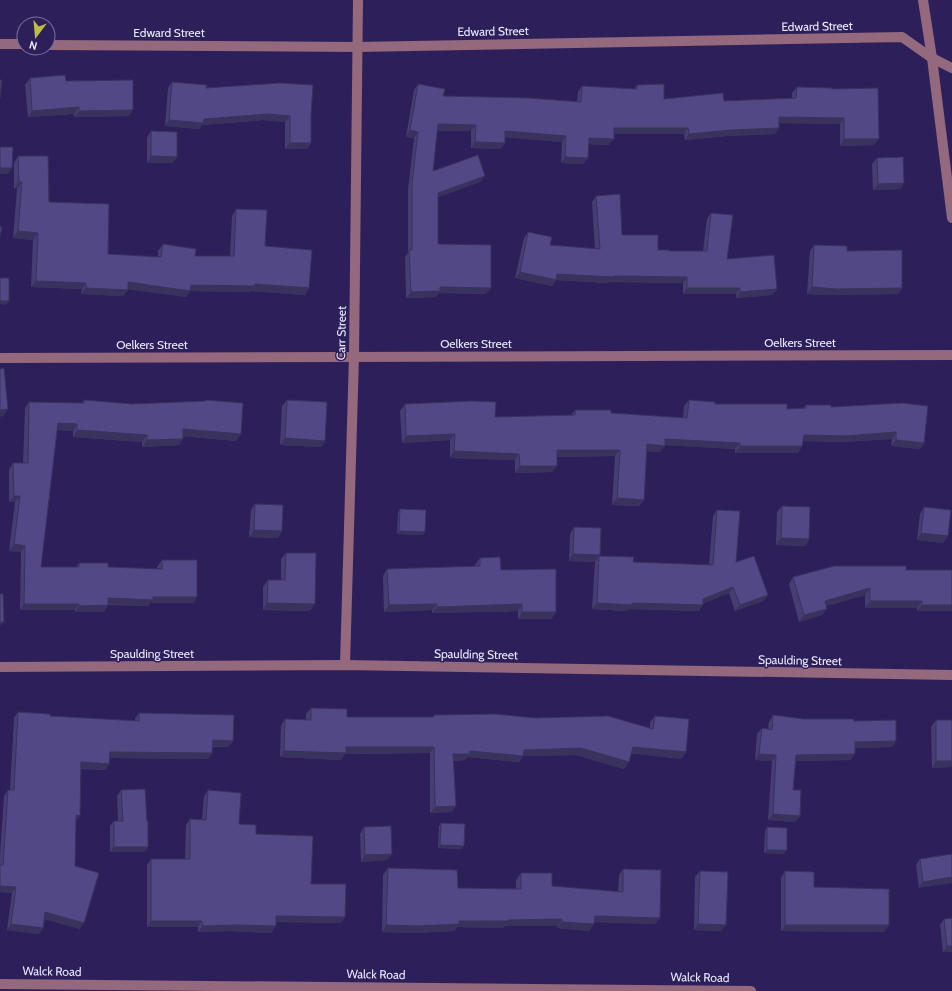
<svg xmlns="http://www.w3.org/2000/svg" width="952" height="991" viewBox="0 0 952 991" font-family="Cabin,sans-serif">
	<rect width="100%" height="100%" fill="#2d205a"/>
	<g fill="none" stroke-linecap="round" stroke-linejoin="round">
		<g stroke="#94687d" stroke-width="10">
			<polyline points="923,0 932,58 952,218"/>
			<polyline points="0,44 24,44"/>
			<polyline points="48,45 357,47 902,37 932,58 952,68"/>
			<polyline points="0,358 952,355"/>
			<polyline points="345,665 354,356 358,0"/>
			<polyline points="0,667 345,665 952,675"/>
			<polyline points="0,984 751,991"/>
		</g>
	</g>
	<g fill="#463e72">
		<polygon points="30,78 66,81 129,116 74,117 74,114 28,117 25,85"/>
		<polygon points="172,82 206,88 311,115 311,143 307,149 285,149 285,122 264,120 202,125 199,129 165,126 168,88"/>
		<polygon points="418,84 443,96 577,102 578,92 582,86 634,89 637,85 664,99 724,101 792,98 792,93 797,87 832,89 874,145 840,146 840,124 779,123 775,134 727,136 685,140 684,134 614,134 609,145 588,144 583,164 561,163 562,142 505,137 505,143 500,149 471,148 471,131 437,131 433,171 480,182 438,197 438,244 486,294 439,293 436,297 406,298 405,257 408,253 408,190 414,138 406,137 414,90"/>
		<polygon points="151,131 173,163 147,163 147,138"/>
		<polygon points="18,156 49,202 108,254 158,257 158,251 163,244 195,256 230,256 232,216 236,209 265,246 309,288 305,295 251,291 250,292 190,291 186,297 128,289 123,296 81,294 82,289 31,287 33,240 13,238 17,189 14,189 14,163"/>
		<polygon points="877,158 904,183 900,189 873,190 872,164"/>
		<polygon points="596,196 622,235 658,250 669,251 703,251 707,219 711,213 727,259 777,289 772,295 736,298 736,294 683,294 683,283 609,282 608,283 556,280 552,286 515,278 524,238 528,232 550,245 595,249 592,202"/>
		<polygon points="814,245 847,251 902,288 898,294 832,295 807,294 810,251"/>
		<polygon points="84,400 132,404 205,401 206,400 236,441 183,436 179,445 142,447 142,442 73,437 73,431 57,430 41,567 76,567 79,563 108,567 157,569 157,567 162,560 197,597 193,603 150,603 148,606 108,605 104,612 75,612 75,610 20,610 21,552 9,551 15,502 9,502 9,470 13,463 23,463 25,408 29,402 82,403"/>
		<polygon points="287,400 325,441 321,447 280,445 282,406"/>
		<polygon points="689,400 715,404 787,409 803,408 806,405 831,407 924,443 920,449 891,446 892,439 842,442 803,441 802,446 798,453 735,453 735,449 665,445 660,452 647,451 644,500 639,506 612,505 615,456 557,457 557,466 552,472 515,473 515,460 450,458 450,440 402,443 400,411 405,404 495,417 571,415 575,410 611,413 683,418 684,406"/>
		<polygon points="255,504 282,531 278,538 249,537 251,510"/>
		<polygon points="782,506 809,539 805,546 776,545 777,512"/>
		<polygon points="924,507 948,536 943,543 917,540 920,514"/>
		<polygon points="400,509 423,535 397,534 398,512"/>
		<polygon points="717,510 736,562 768,595 763,601 735,611 729,593 703,603 699,611 629,609 627,611 592,609 595,562 569,561 570,534 574,527 599,556 633,562 709,565 713,516"/>
		<polygon points="286,553 310,611 263,610 263,587 268,580 281,580 281,559"/>
		<polygon points="480,558 501,570 556,612 551,619 518,619 518,611 432,613 432,610 384,612 383,576 387,569 475,566 475,565"/>
		<polygon points="906,570 952,570 917,611 917,608 865,608 865,595 826,606 827,609 822,615 799,622 789,584 793,577"/>
		<polygon points="311,708 347,717 433,717 434,715 650,728 650,722 655,716 686,752 681,759 631,753 629,762 624,769 576,755 523,756 519,762 467,757 465,760 454,761 452,812 430,813 430,753 345,754 341,760 280,757 281,726 285,719 306,720 306,714"/>
		<polygon points="18,712 50,716 135,721 135,719 139,713 233,741 228,747 213,747 212,753 208,759 110,758 109,764 105,770 81,769 76,821 75,866 80,929 45,919 43,928 39,934 7,930 12,893 0,892 0,855 4,796 8,790 10,790 14,718"/>
		<polygon points="773,715 804,719 854,721 896,741 892,747 855,748 855,754 850,760 796,761 793,790 800,816 795,822 768,820 772,761 755,760 757,734 762,728 768,729 769,722"/>
		<polygon points="936,720 952,767 932,768 931,727"/>
		<polygon points="121,790 147,821 148,847 144,852 110,852 110,826 114,821 118,821 117,796"/>
		<polygon points="208,790 239,824 256,834 311,884 341,923 276,922 271,933 230,931 198,932 198,927 147,927 147,865 151,859 185,859 186,825 190,819 202,820 204,797"/>
		<polygon points="441,823 462,849 438,848 439,826"/>
		<polygon points="364,827 387,860 361,862 360,834"/>
		<polygon points="767,827 784,854 764,853 765,831"/>
		<polygon points="952,854 919,888 916,865 920,859"/>
		<polygon points="388,868 458,888 516,889 516,880 521,873 552,886 618,892 619,875 623,869 655,924 594,922 589,931 557,928 558,926 504,926 503,928 457,927 454,931 413,933 382,932 383,875"/>
		<polygon points="700,871 721,931 694,930 695,877"/>
		<polygon points="785,871 814,887 884,932 781,931 781,878"/>
		<polygon points="944,919 952,952 943,952 940,925"/>
	</g>
	<g fill="#39325d">
		<polygon points="79,107 74,114 28,117 32,111"/>
		<polygon points="133,110 129,116 74,117 79,111"/>
		<polygon points="269,114 290,116 285,122 264,120 202,125 199,129 165,126 169,120 204,119"/>
		<polygon points="779,117 844,118 840,124 774,123"/>
		<polygon points="438,124 476,125 471,131 434,131"/>
		<polygon points="614,128 688,128 684,134 610,134"/>
		<polygon points="779,128 775,134 727,136 685,140 689,134 731,130"/>
		<polygon points="410,130 418,132 414,138 406,137"/>
		<polygon points="505,131 566,136 562,142 500,137"/>
		<polygon points="589,138 614,139 609,145 584,144"/>
		<polygon points="844,139 879,139 874,145 840,146"/>
		<polygon points="475,142 505,143 500,149 471,148"/>
		<polygon points="290,143 311,143 307,149 285,149"/>
		<polygon points="151,156 177,157 173,163 147,163"/>
		<polygon points="565,157 588,158 583,164 561,163"/>
		<polygon points="0,168 12,168 8,174 0,174"/>
		<polygon points="485,176 480,182 434,199 438,193"/>
		<polygon points="19,182 22,182 17,189 14,189"/>
		<polygon points="904,183 900,189 873,190 878,184"/>
		<polygon points="18,231 38,233 33,240 13,238"/>
		<polygon points="520,272 613,276 687,277 683,283 609,282 608,283 555,280 556,280 552,286 515,278"/>
		<polygon points="36,281 86,283 82,289 31,287"/>
		<polygon points="128,282 191,285 255,284 309,288 305,295 251,291 250,292 190,291 186,297 124,289"/>
		<polygon points="440,287 491,288 486,294 439,293 436,297 406,298 411,292"/>
		<polygon points="812,287 902,288 898,294 832,295 807,294"/>
		<polygon points="86,288 128,290 123,296 81,294"/>
		<polygon points="687,288 740,288 736,294 683,294"/>
		<polygon points="777,289 772,295 736,298 740,292"/>
		<polygon points="0,301 9,301 6,305 0,304"/>
		<polygon points="8,409 3,416 0,417 0,410"/>
		<polygon points="58,423 77,424 73,431 54,430"/>
		<polygon points="183,429 241,434 236,441 178,436"/>
		<polygon points="77,430 147,435 142,442 73,437"/>
		<polygon points="896,432 892,439 842,442 799,441 804,435"/>
		<polygon points="455,434 450,440 402,443 406,436"/>
		<polygon points="285,438 325,441 321,447 280,445"/>
		<polygon points="183,439 179,445 142,447 147,440"/>
		<polygon points="665,439 740,443 735,449 661,445"/>
		<polygon points="896,440 924,443 920,449 891,446"/>
		<polygon points="647,444 665,446 660,452 643,451"/>
		<polygon points="740,446 802,446 798,453 735,453"/>
		<polygon points="557,450 620,450 615,456 552,457"/>
		<polygon points="454,451 519,454 515,460 450,458"/>
		<polygon points="520,466 557,466 552,472 515,473"/>
		<polygon points="14,496 20,496 15,502 9,502"/>
		<polygon points="617,498 644,500 639,506 612,505"/>
		<polygon points="254,530 282,531 278,538 249,537"/>
		<polygon points="399,531 425,532 423,535 397,534"/>
		<polygon points="921,533 948,536 943,543 917,540"/>
		<polygon points="781,538 809,539 805,546 776,545"/>
		<polygon points="14,544 25,546 21,552 9,551"/>
		<polygon points="573,554 600,555 595,562 569,561"/>
		<polygon points="733,587 729,593 700,605 703,605 699,611 629,609 627,611 592,609 597,603 632,603 703,599"/>
		<polygon points="870,588 865,595 820,608 825,601"/>
		<polygon points="768,595 763,601 735,611 740,605"/>
		<polygon points="153,597 197,597 193,603 150,603 148,606 104,604 108,598"/>
		<polygon points="870,601 922,601 917,608 865,608"/>
		<polygon points="267,603 315,604 310,611 263,610"/>
		<polygon points="24,604 79,604 75,610 20,610"/>
		<polygon points="437,604 432,610 384,612 389,605"/>
		<polygon points="522,604 518,611 432,613 437,607"/>
		<polygon points="108,605 104,612 75,612 79,606"/>
		<polygon points="922,605 952,605 952,611 917,611"/>
		<polygon points="827,609 822,615 799,622 804,615"/>
		<polygon points="522,612 556,612 551,619 518,619"/>
		<polygon points="0,622 4,622 1,625 0,625"/>
		<polygon points="213,740 233,741 228,747 209,746"/>
		<polygon points="896,741 892,747 850,748 855,742"/>
		<polygon points="346,747 434,747 430,753 345,754 341,760 280,757 284,751"/>
		<polygon points="633,747 686,752 681,759 629,753"/>
		<polygon points="581,748 629,762 624,769 576,755 523,756 519,762 467,757 465,760 449,761 453,754 470,751 524,750"/>
		<polygon points="110,752 212,753 208,759 106,758"/>
		<polygon points="759,754 776,755 772,761 755,760"/>
		<polygon points="855,754 850,760 792,761 796,755"/>
		<polygon points="936,761 952,761 952,767 932,768"/>
		<polygon points="81,762 109,764 105,770 77,768"/>
		<polygon points="456,806 452,812 430,813 435,807"/>
		<polygon points="773,814 800,816 795,822 768,820"/>
		<polygon points="76,815 80,816 76,821"/>
		<polygon points="440,845 464,846 462,849 438,848"/>
		<polygon points="114,847 148,847 144,852 110,852"/>
		<polygon points="767,850 787,850 784,854 764,853"/>
		<polygon points="392,854 387,860 361,862 365,855"/>
		<polygon points="952,877 952,883 919,888 923,882"/>
		<polygon points="0,886 16,887 12,893 0,892"/>
		<polygon points="45,912 84,923 80,929 41,918"/>
		<polygon points="276,916 345,917 341,923 272,922"/>
		<polygon points="595,916 660,918 655,924 590,922"/>
		<polygon points="562,919 558,926 504,926 503,928 457,927 454,931 413,933 382,932 386,925 459,921"/>
		<polygon points="151,921 202,921 198,927 147,927"/>
		<polygon points="562,922 594,924 589,931 557,928"/>
		<polygon points="11,924 43,928 39,934 7,930"/>
		<polygon points="698,924 726,925 721,931 694,930"/>
		<polygon points="234,925 276,926 271,933 230,931 198,932 203,926"/>
		<polygon points="785,925 889,925 884,932 781,931"/>
		<polygon points="947,946 952,946 952,952 943,952"/>
	</g>
	<g fill="#514885" stroke="#39325d">
		<polygon points="65,75 66,81 133,80 133,110 79,111 79,107 32,111 30,78"/>
		<polygon points="0,80 2,80 0,98"/>
		<polygon points="172,82 207,85 206,88 280,83 313,85 311,115 311,143 290,143 290,116 269,114 204,119 203,123 169,120"/>
		<polygon points="418,84 445,89 443,96 529,98 581,102 582,86 637,89 637,85 664,84 664,99 723,93 724,101 796,98 797,87 832,88 832,89 878,88 879,139 844,139 844,118 779,117 779,128 731,130 689,134 688,128 614,128 614,139 589,138 588,158 565,157 566,136 505,131 505,143 475,142 476,125 438,124 433,171 478,155 485,176 438,193 438,244 491,245 491,288 440,287 440,291 411,292 409,250 412,250 412,183 418,132 410,130"/>
		<polygon points="151,131 177,132 177,157 151,156"/>
		<polygon points="0,147 13,147 12,168 0,168"/>
		<polygon points="18,156 48,156 49,202 109,204 108,254 161,257 163,244 196,249 195,256 234,256 236,209 267,210 265,246 312,250 309,288 255,284 255,286 191,285 190,291 128,282 128,290 86,288 86,283 36,281 38,233 18,231 22,182 19,182"/>
		<polygon points="903,157 904,183 878,184 877,158"/>
		<polygon points="620,194 622,235 658,235 658,250 669,250 669,251 707,251 711,213 733,215 727,259 774,255 777,289 740,292 740,288 687,288 687,277 613,276 613,277 557,274 556,280 520,272 528,232 552,237 550,245 600,249 596,196"/>
		<polygon points="0,226 2,227 0,237"/>
		<polygon points="814,245 847,246 847,251 902,250 902,288 837,289 812,287"/>
		<rect x="0" y="278" width="9" height="23"/>
		<polygon points="4,368 8,409 0,410 0,369"/>
		<polygon points="84,400 132,404 206,401 206,400 243,403 241,434 183,429 183,439 147,440 147,435 77,430 77,424 58,423 41,567 79,567 79,563 108,563 108,567 162,569 162,560 197,560 197,597 153,597 153,600 108,598 108,605 79,606 79,604 24,604 25,546 14,544 20,496 14,496 13,463 28,463 29,402 84,403"/>
		<polygon points="287,400 327,402 325,441 285,438"/>
		<polygon points="689,400 715,402 715,404 787,404 787,409 806,408 806,405 831,405 831,407 902,403 928,406 924,443 896,440 896,432 846,436 804,435 802,446 740,446 740,443 665,439 665,446 647,444 644,500 617,498 620,450 557,450 557,466 520,466 519,454 454,451 455,434 406,436 405,404 472,401 496,402 495,417 575,415 575,410 611,410 611,413 687,418"/>
		<polygon points="255,504 283,505 282,531 254,530"/>
		<polygon points="782,506 810,507 809,539 781,538"/>
		<polygon points="924,507 951,510 948,536 921,533"/>
		<polygon points="400,509 426,510 425,532 399,531"/>
		<polygon points="717,510 740,511 736,562 754,556 768,595 740,605 733,587 703,599 703,605 632,603 632,605 597,603 599,556 634,557 633,562 713,565"/>
		<polygon points="574,527 601,528 600,555 573,554"/>
		<polygon points="286,553 316,553 315,604 267,603 268,580 285,580"/>
		<polygon points="500,557 501,570 556,569 556,612 522,612 522,604 437,607 437,604 389,605 387,569 480,566 480,558"/>
		<polygon points="834,566 906,566 906,570 952,570 952,605 922,605 922,601 870,601 870,588 825,601 827,609 804,615 793,577"/>
		<polygon points="0,594 3,594 4,622 0,622"/>
		<polygon points="311,708 347,709 347,717 434,717 434,715 495,714 535,718 608,716 653,729 655,716 689,719 686,752 633,747 629,762 581,748 524,750 523,756 470,751 470,754 453,754 456,806 435,807 434,747 346,747 346,753 284,751 285,719 311,720"/>
		<polygon points="18,712 50,714 50,716 139,721 139,713 234,715 233,741 213,740 212,753 110,752 109,764 81,762 80,816 76,815 75,866 99,873 84,923 45,912 43,928 11,924 16,887 0,886 0,865 3,865 8,790 14,790"/>
		<polygon points="773,715 804,719 854,719 854,721 896,720 896,741 855,742 855,754 796,755 793,790 801,790 800,816 773,814 776,755 759,754 762,728 772,730"/>
		<rect x="936" y="720" width="16" height="41"/>
		<polygon points="145,789 147,821 148,821 148,847 114,847 114,821 123,821 121,790"/>
		<polygon points="208,790 241,793 239,824 256,825 256,834 313,836 311,884 346,884 345,917 276,916 276,926 234,925 203,926 202,921 151,921 151,859 190,859 190,819 206,820"/>
		<polygon points="441,823 465,824 464,846 440,845"/>
		<polygon points="391,826 392,854 365,855 364,827"/>
		<polygon points="767,827 787,828 787,850 767,850"/>
		<polygon points="952,854 952,877 923,882 920,859"/>
		<polygon points="388,868 457,870 458,888 521,889 521,873 552,873 552,886 623,892 623,869 661,870 660,918 595,916 594,924 562,922 562,919 508,920 508,921 459,921 459,924 418,926 386,925"/>
		<polygon points="700,871 728,872 726,925 698,924"/>
		<polygon points="785,871 814,872 814,887 889,889 889,925 785,925"/>
		<polygon points="952,918 952,946 947,946 944,919"/>
	</g>
	<g text-anchor="middle" dominant-baseline="central" stroke-width="3" stroke-linejoin="round" paint-order="stroke">
		<g font-size="12" fill="#eae9ff" stroke="#2d205a">
			<text transform="translate(817 26) rotate(-1)">Edward Street</text>
			<text transform="translate(493 31) rotate(-1)">Edward Street</text>
			<text x="169" y="32">Edward Street</text>
			<text transform="translate(341 333) rotate(-89)">Carr Street</text>
			<text x="800" y="342">Oelkers Street</text>
			<text x="476" y="343">Oelkers Street</text>
			<text x="152" y="344">Oelkers Street</text>
			<text x="152" y="653">Spaulding Street</text>
			<text transform="translate(476 654) rotate(1)">Spaulding Street</text>
			<text transform="translate(800 660) rotate(1)">Spaulding Street</text>
			<text transform="translate(52 971) rotate(1)">Walck Road</text>
			<text transform="translate(376 974) rotate(1)">Walck Road</text>
			<text transform="translate(700 977) rotate(1)">Walck Road</text>
		</g>
	</g>
	<g transform="translate(36 36) rotate(196)"><circle r="19" fill="#2d205a" stroke="#79709c"/>
	<path d="M0-3L7 15L0 10L-7 15Z" fill="#bfbe41"/>
	<text y="-6" font-size="11" font-weight="bold" text-anchor="middle" fill="#eae9ff">N</text>
	</g>
</svg>
